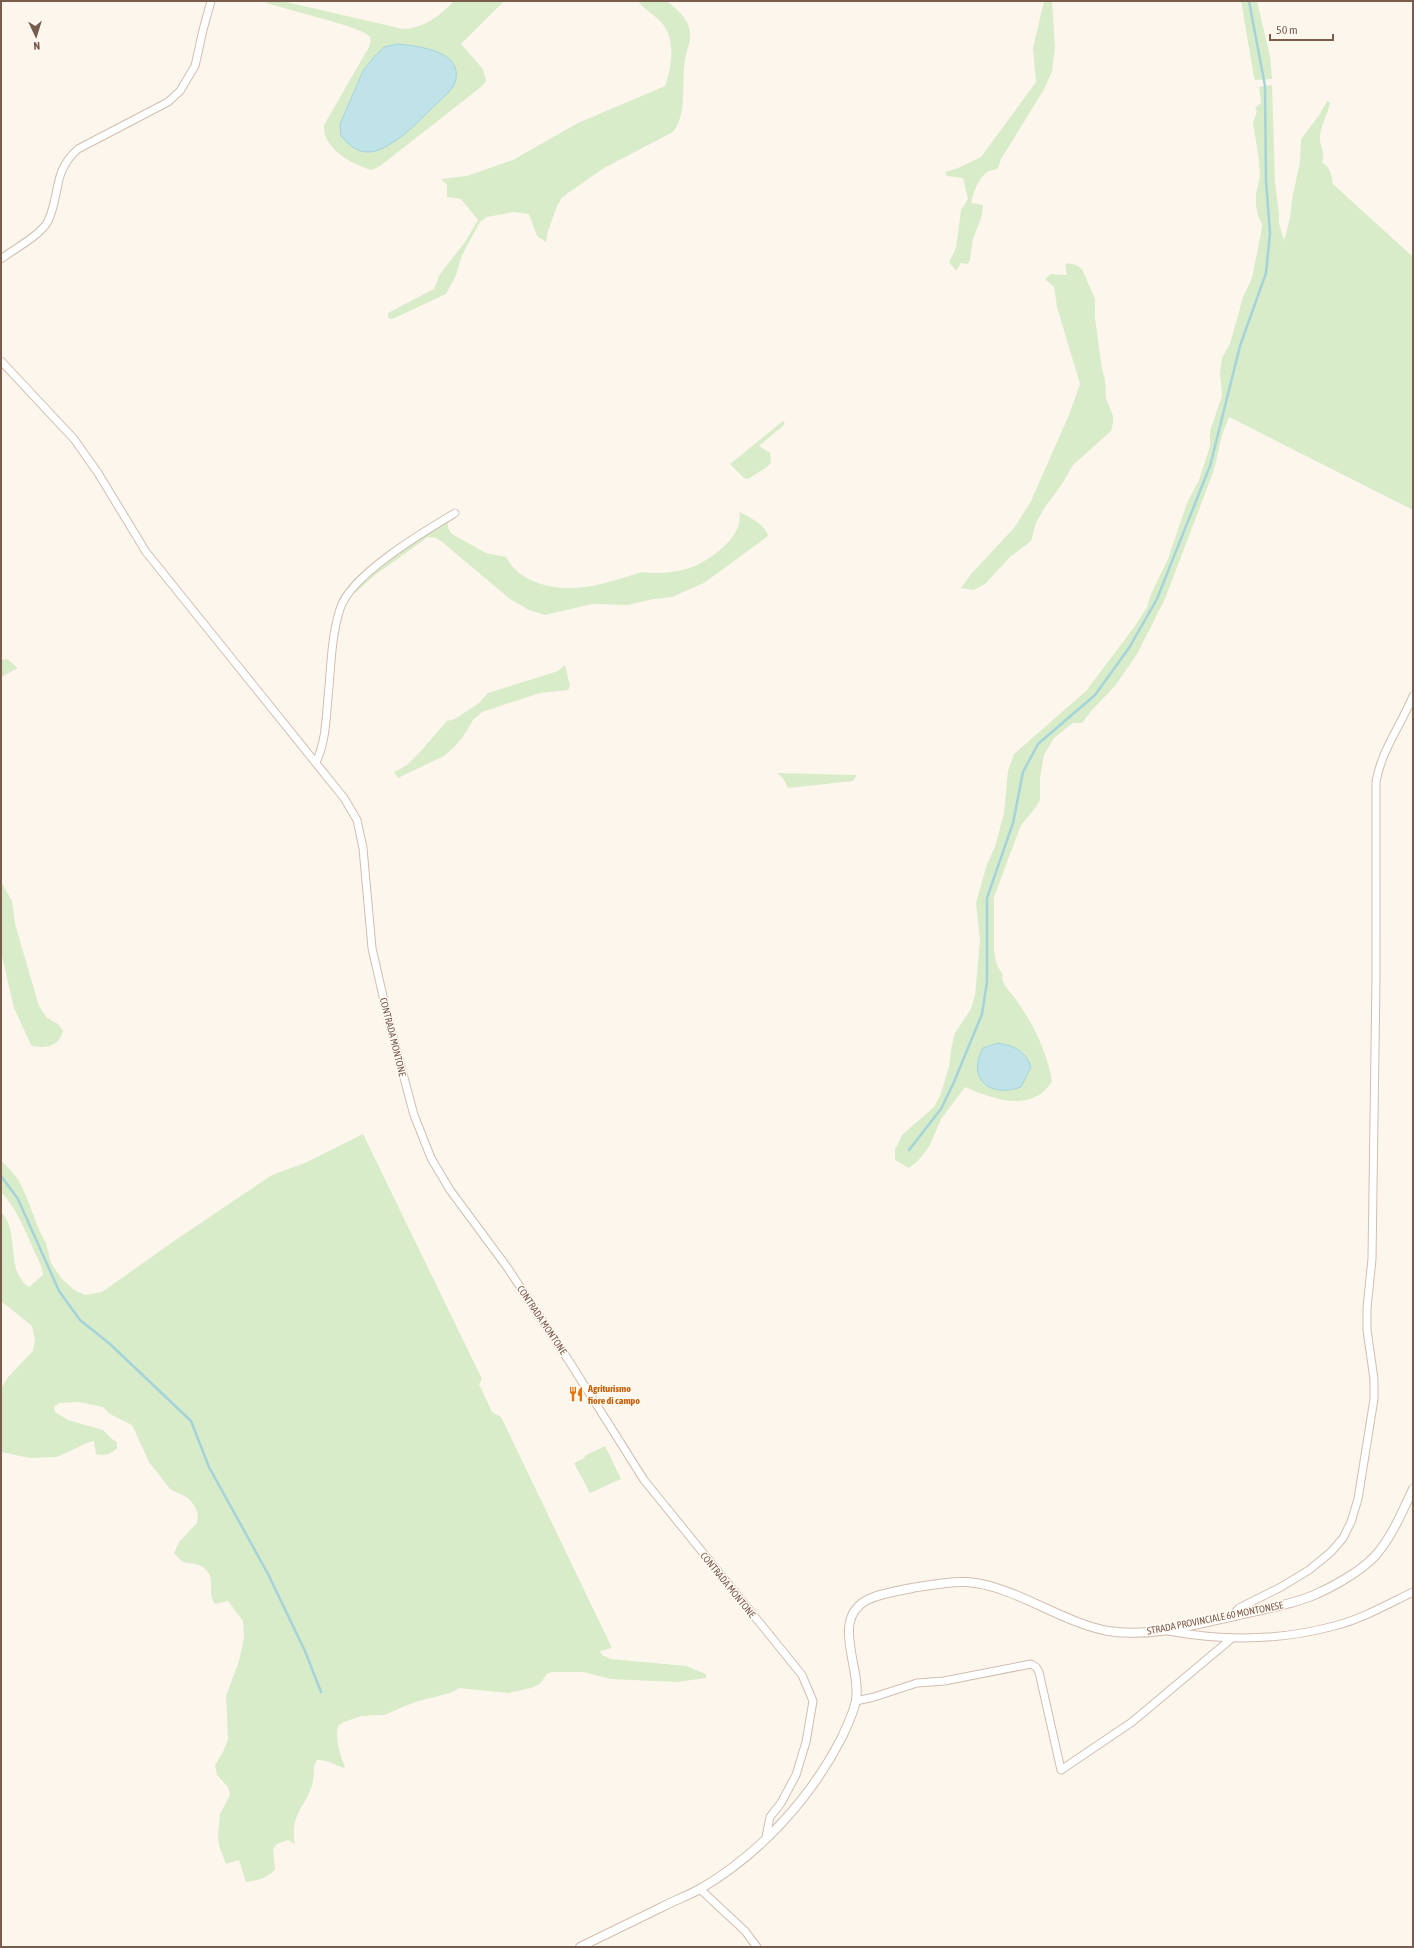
<svg xmlns="http://www.w3.org/2000/svg" width="1414" height="1948" viewBox="0 0 1414 1948" font-family="'Asap Condensed',sans-serif">
	<rect width="100%" height="100%" fill="#fdf6ec"/>
	<g fill="#d8ecc9">
		<path d="M262,1H282L403,29C425,28 439,16 454,1H504L461,44L483,69L486,81L481,87L380,166L372,170C352,165 322,148 324,125L369,47C370,43 372,39 369,36C361,26 280,9 262,1Z"/>
		<path d="M638,1H667C677,10 689,18 690,33C691,43 686,50 685,60C681,83 688,113 673,132L604,168L568,193L561,199L557,206L548,231L546,242L537,236L529,214L514,212L487,217L480,222L462,255L456,275L446,294L399,316L392,319L388,318V313L434,289L440,274L465,242L478,220L461,199L447,197V185L441,179L467,176L513,160L578,123L665,86C672,66 676,38 661,22C654,14 643,9 638,1Z"/>
		<path d="M1044,1H1052L1055,47L1052,72L1043,91L1001,159L998,168C995,170 992,170 989,171C979,176 973,193 971,203L983,205C983,218 977,227 973,239C971,247 972,257 968,264L961,263L956,271L949,262L956,248L961,210L968,199L963,178L947,176L945,172L958,168L981,157L1036,82L1033,48Z"/>
		<polygon points="1241,1 1257,1 1270,56 1272,79 1255,80 1254,77"/>
		<path d="M1272,85L1275,182L1279,215V223L1284,241L1290,218L1292,199L1300,162L1301,139L1320,114L1327,101L1330,103C1328,115 1320,125 1320,138C1320,148 1326,153 1322,163C1330,165 1332,177 1333,184L1413,257V510L1229,417L1222,435L1214,470L1165,599L1137,654L1115,686L1091,711L1082,723H1073L1054,738L1044,755L1040,778V800L1036,807L1021,825L994,897V951L997,965L1003,975L1002,978C1005,989 1013,994 1019,1004C1035,1027 1047,1053 1052,1081C1033,1114 992,1099 965,1087L941,1119L930,1145L918,1161L909,1168L895,1160V1150L902,1135L934,1107L940,1096L949,1067L951,1049L955,1033L971,1009L975,995L980,940L976,903L987,864L995,847L1004,813L1008,771L1014,754L1086,691L1135,626L1147,607L1151,594L1168,559L1187,503L1199,480L1210,446V431L1222,396L1220,373L1222,358L1230,344L1243,297L1252,278L1261,233L1262,224L1258,216L1256,205V194L1260,177L1259,160L1253,123L1257,111L1255,108L1261,103L1259,87Z"/>
		<polygon points="1068,263 1076,265 1082,269 1095,299 1095,319 1102,368 1105,380 1106,398 1113,416 1113,423 1111,431 1073,465 1062,484 1043,510 1036,523 1031,541 1010,557 985,584 974,590 961,588 971,574 1014,528 1030,503 1069,415 1080,384 1057,307 1054,287 1045,279 1051,274 1067,275 1065,265"/>
		<polygon points="783,421 785,424 759,446 770,453 771,463 767,467 748,479 744,478 730,464"/>
		<path d="M739,512C748,516 766,525 768,536L704,583L672,597L654,599L628,605L592,604L545,615L529,610L510,599L441,541L436,538L428,537L375,575L355,593L351,594C381,564 413,542 448,519V528L452,534L486,553L506,557C520,584 556,591 585,587C602,585 625,577 642,572C656,574 672,573 686,569C706,564 746,536 739,512Z"/>
		<polygon points="7,659 18,668 1,677 1,660"/>
		<polygon points="565,665 570,686 568,690 540,693 482,712 473,720 463,737 453,748 444,756 398,778 394,772 407,765 420,752 447,721 455,719 479,703 488,693 558,671"/>
		<polygon points="777,773 857,775 853,781 788,788 783,778"/>
		<path d="M1,882L12,901L15,924L39,1006L47,1018L58,1024L63,1031C59,1046 45,1050 31,1045L14,1008L1,952Z"/>
		<path d="M363,1134L482,1379L479,1384L492,1412L501,1417L612,1648L600,1651L602,1655L611,1659L686,1666L706,1674V1678L677,1682L611,1679L583,1672H552L547,1674L540,1684L531,1688L508,1693L459,1688L450,1693L415,1702L384,1715L361,1716L344,1722L338,1726C335,1740 340,1754 345,1767L344,1768C335,1765 326,1759 317,1760C312,1767 315,1773 313,1781C308,1806 289,1812 295,1844L288,1840L277,1844L273,1849L275,1869C269,1878 256,1881 246,1882L239,1860L226,1864L219,1846L218,1835L220,1814L230,1795L228,1787L217,1775L215,1765L223,1752L228,1739L226,1696L239,1661L244,1638L243,1621L228,1601L215,1604C207,1593 215,1581 207,1571C200,1562 193,1565 184,1562C180,1560 177,1556 174,1553L179,1542L197,1523L198,1514L194,1505L188,1498L170,1489L149,1462L132,1425L110,1414L103,1407L79,1402L59,1403L54,1407L55,1412L68,1420L103,1430L112,1439L117,1442V1448C110,1455 105,1456 96,1454L94,1441L89,1442L57,1457L30,1458L1,1452V1389L8,1377L33,1351L35,1340L32,1326L1,1301V1212C21,1232 4,1270 29,1287L43,1275C42,1264 36,1256 32,1246C23,1226 16,1208 1,1192V1160L18,1179L27,1198L39,1230L46,1243L51,1263L61,1278L74,1290L85,1295L102,1292L174,1241L272,1175L305,1163Z"/>
		<polygon points="605,1446 621,1479 590,1493 574,1463 583,1459 586,1455"/>
	</g>
	<g fill="#bfe3e8" stroke="#a5d3da">
		<path d="M397,44C419,46 465,51 455,83C452,91 436,104 430,110C417,124 391,149 371,152C357,153 349,145 341,136L340,124L363,71L374,57L384,47Z"/>
		<path d="M998,1043C1014,1046 1025,1050 1031,1067L1021,1087C991,1098 966,1080 983,1048Z"/>
	</g>
	<g fill="none" stroke-linecap="round" stroke-linejoin="round">
		<g stroke="#a5d3da" stroke-width="2.5">
			<polyline points="909,1150 941,1109 954,1082 982,1014 987,982 987,898 1013,823 1023,772 1038,744 1095,695 1129,648 1157,599 1210,466 1240,346 1266,273 1270,233 1266,181 1265,86 1249,1"/>
			<polyline points="1,1176 18,1199 59,1291 80,1320 110,1344 191,1421 209,1467 268,1574 305,1651 321,1692"/>
		</g>
		<g stroke="#d1beb0" stroke-width="9">
			<g id="minor">
				<path d="M1,259C14,249 41,235 48,221C61,193 52,172 78,149L168,102L180,91L195,66L203,30L211,1"/>
				<polyline points="1,361 74,439 98,473 146,552 344,798 357,820 363,848 372,948 388,1018 414,1115 431,1158 450,1190 507,1267 569,1361 644,1480 802,1675 813,1701 806,1742 796,1775 781,1803 770,1817 766,1837"/>
				<path d="M316,762C327,740 326,712 329,687C331,662 332,634 340,609C350,575 425,531 455,513"/>
				<path d="M1231,1617L1239,1608L1281,1587L1309,1570L1331,1552L1343,1538L1351,1522L1358,1499L1374,1399V1379L1367,1330V1308L1372,1259L1376,980V782C1381,751 1401,725 1413,696"/>
				<path d="M1168,1631C1224,1641 1279,1641 1334,1626C1362,1619 1388,1604 1413,1592"/>
				<polyline points="856,1701 874,1697 917,1683 944,1681 1031,1664 1036,1667 1039,1672 1061,1770 1132,1722 1231,1639"/>
				<polyline points="700,1889 745,1931 757,1947"/>
			</g>
		</g>
		<g stroke="#d1beb0" stroke-width="10">
			<path id="tertiary" d="M580,1947C607,1934 633,1921 660,1908C673,1901 687,1896 700,1889C760,1854 811,1798 842,1737C847,1726 854,1712 856,1700C862,1668 829,1618 869,1599C882,1593 898,1591 912,1588C930,1585 949,1581 967,1582C1013,1585 1060,1622 1108,1631C1152,1638 1197,1624 1239,1615C1264,1609 1291,1605 1314,1595C1333,1587 1361,1571 1375,1556C1392,1537 1402,1512 1413,1489"/>
		</g>
		<use href="#minor" stroke="#fff" stroke-width="7"/>
		<use href="#tertiary" stroke="#fff" stroke-width="8"/>
	</g>
	<defs>
		<g id="restaurant-bare" transform="scale(1.2)"><path d="M-5-6h1v4h1v-4h1v4h1v-4h1v5L-1.5 .5V6h-2V.5L-5-1ZM5-6V6H3V1.5H1.5Q1.5-4 5-6Z" fill="#e8710a" stroke="#fffaf3" stroke-width="2.5" paint-order="stroke"/></g>
	</defs>
	<g fill-rule="evenodd">
		<use href="#restaurant-bare" x="576" y="1394"/>
	</g>
	<g text-anchor="middle" dominant-baseline="central" stroke-width="3" stroke-linejoin="round" paint-order="stroke">
		<g font-size="10" fill="#7a5c4d" stroke="#fffaf3">
			<text transform="translate(393 1037) rotate(76)">CONTRADA MONTONE</text>
			<text transform="translate(542 1320) rotate(56)">CONTRADA MONTONE</text>
			<text transform="translate(728 1585) rotate(51)">CONTRADA MONTONE</text>
			<text transform="translate(1215 1618) rotate(-11)">STRADA PROVINCIALE 60 MONTONESE</text>
		</g>
		<g font-size="10" font-weight="bold" fill="#c56008" stroke="#fffaf3" text-anchor="start">
			<text x="588" y="1388">Agriturismo<tspan x="588" dy="12">fiore di campo</tspan></text>
		</g>
	</g>
	<rect width="1414" height="1948" fill="none" stroke="#7a5c4d" stroke-width="4"/>
	<g transform="translate(36 36) rotate(176)" stroke="#fffaf3" stroke-width="3" paint-order="stroke">
	<path d="M0-3L7 15L0 10L-7 15Z" fill="#7a5c4d"/>
	<text y="-6" font-size="11" font-weight="bold" text-anchor="middle" fill="#7a5c4d">N</text>
	</g>
	<path d="M1270 34v6h63v-6" fill="none" stroke="#7a5c4d" stroke-width="2"/>
	<text x="1276" y="34" font-size="12" fill="#7a5c4d" stroke="#fffaf3" stroke-width="3" paint-order="stroke">50 m</text>
</svg>
